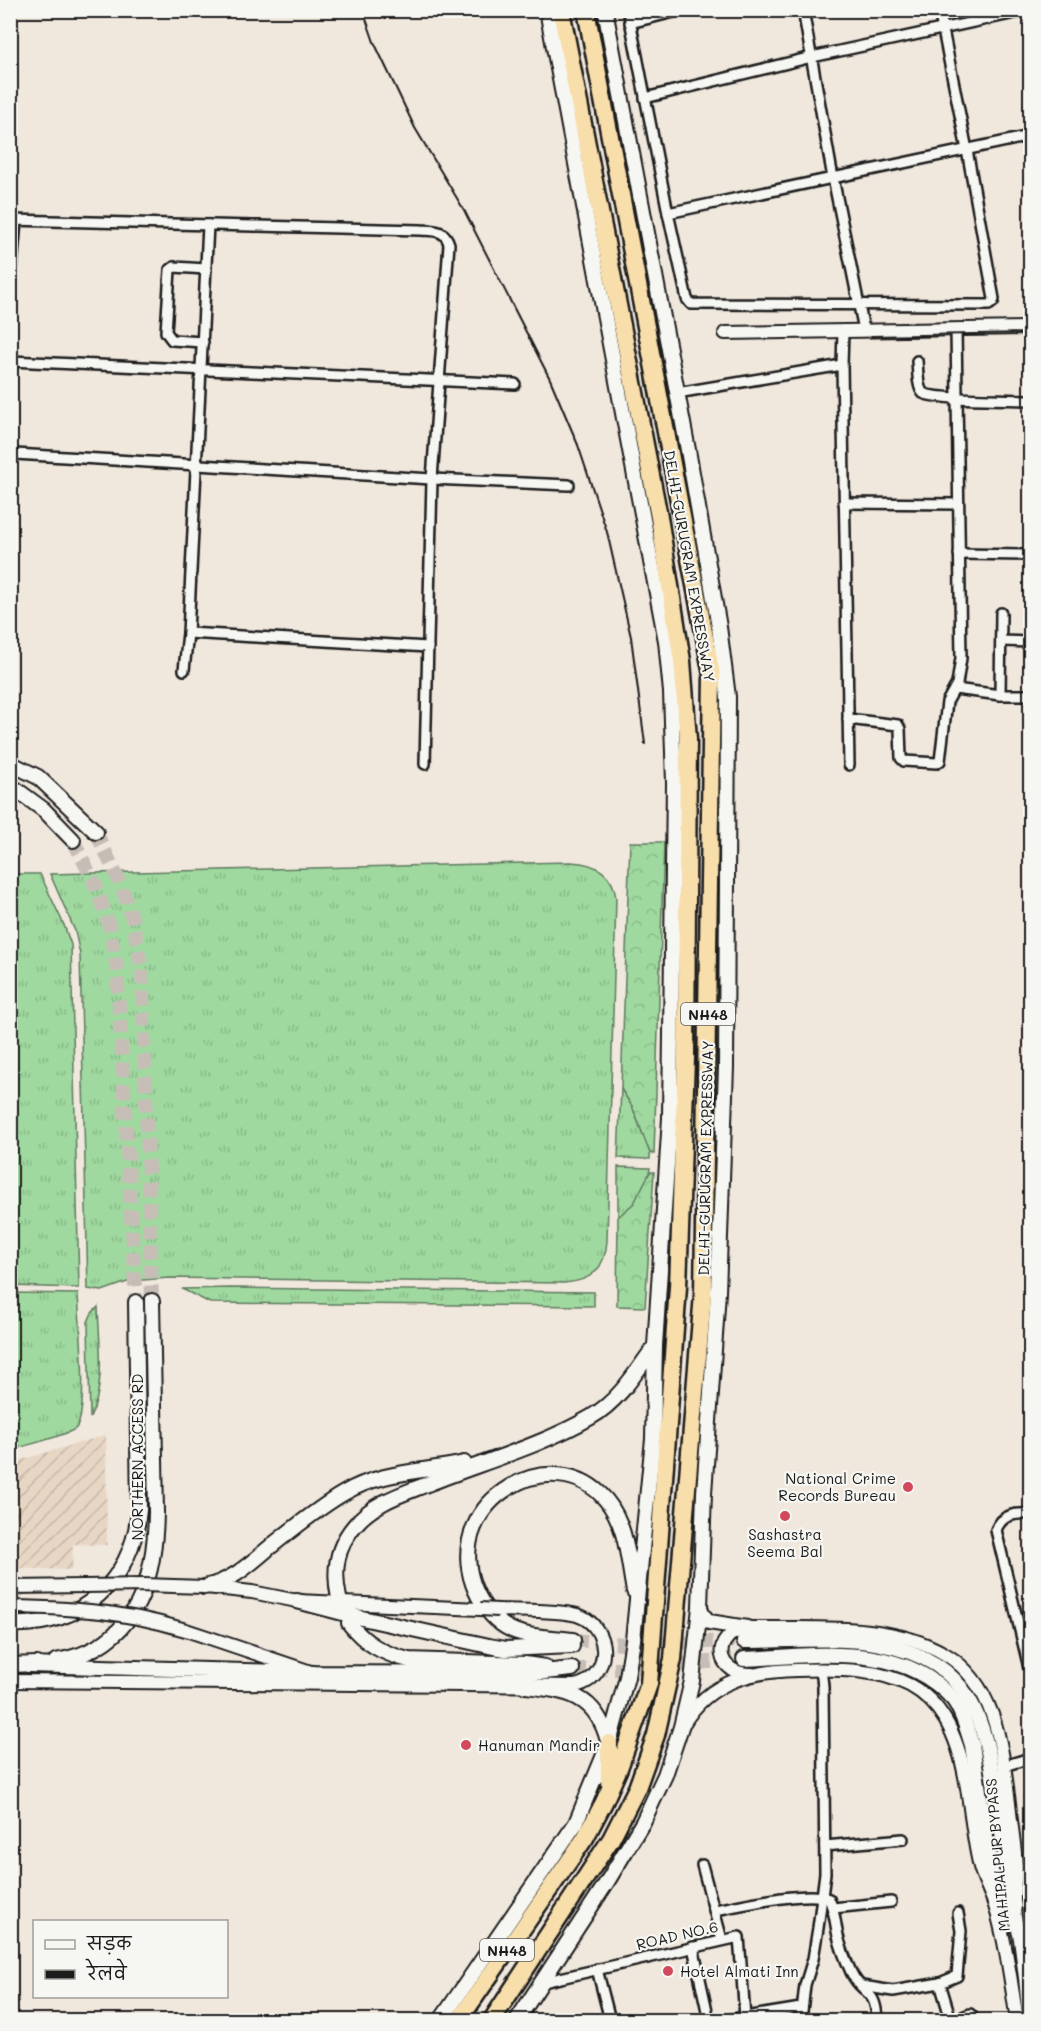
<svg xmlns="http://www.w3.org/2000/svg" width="1041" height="2031" viewBox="0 0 1041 2031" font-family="Mali,'Playpen Sans Deva',sans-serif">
	<defs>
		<pattern id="industrial-furrows" width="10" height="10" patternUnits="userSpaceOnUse" patternTransform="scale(1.5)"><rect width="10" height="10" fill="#e8d6c4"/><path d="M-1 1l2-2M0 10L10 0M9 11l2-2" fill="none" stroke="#c6b7a8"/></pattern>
		<pattern id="grass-tufts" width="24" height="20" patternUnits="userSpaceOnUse" patternTransform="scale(1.5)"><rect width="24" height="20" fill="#9fd99f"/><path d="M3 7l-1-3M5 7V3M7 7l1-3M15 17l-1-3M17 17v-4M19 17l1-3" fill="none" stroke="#88ba88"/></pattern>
		<pattern id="forest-crowns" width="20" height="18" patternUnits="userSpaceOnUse" patternTransform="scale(1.5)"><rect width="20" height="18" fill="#9fd99f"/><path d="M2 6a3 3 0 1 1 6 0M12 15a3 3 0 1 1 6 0" fill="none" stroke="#88ba88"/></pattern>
	</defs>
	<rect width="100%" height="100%" fill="#f0e7dd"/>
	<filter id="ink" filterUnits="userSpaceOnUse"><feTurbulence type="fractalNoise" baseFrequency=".0167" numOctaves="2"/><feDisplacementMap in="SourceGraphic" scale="12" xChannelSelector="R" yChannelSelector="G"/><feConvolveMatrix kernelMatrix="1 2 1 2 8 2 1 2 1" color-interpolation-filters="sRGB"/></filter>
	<g filter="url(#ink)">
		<polygon fill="url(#industrial-furrows)" points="106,1435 107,1545 73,1544 72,1570 11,1568 11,1463"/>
		<g fill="url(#grass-tufts)" stroke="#5e7a5e" stroke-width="1.5">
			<path d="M571,862C595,863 613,872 616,898L607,1241C605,1269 592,1281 564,1283L169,1278L130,1281L102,1291L88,1289L80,954L75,931L50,874Z"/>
			<polygon points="11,874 40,874 64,925 71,945 79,1288 11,1286"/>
			<polygon points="621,1089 632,1106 650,1153 650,1159 618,1158"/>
			<path d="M618,1167L650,1168C648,1187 634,1208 618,1217Z"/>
			<polygon points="230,1288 594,1292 594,1306 210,1303 182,1289"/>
			<path d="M11,1293L78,1294C79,1318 89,1413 76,1428C70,1435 22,1446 11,1450Z"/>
			<path d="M98,1307C99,1342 106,1385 90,1418L88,1322L92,1313Z"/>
		</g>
		<g fill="url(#forest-crowns)" stroke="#5e7a5e" stroke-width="1.5">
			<polygon points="630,842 664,842 654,1154 650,1153 632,1106 621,1089"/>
			<polygon points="650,1172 654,1172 645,1307 617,1306 618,1217 634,1203"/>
		</g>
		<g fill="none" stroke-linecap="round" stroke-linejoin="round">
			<g stroke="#c6beb6" stroke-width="14" stroke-dasharray="14 7" stroke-linecap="butt">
				<polyline points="96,832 121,885 133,921 142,970 152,1301"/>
				<polyline points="73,840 96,886 109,925 117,970 136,1302"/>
				<polyline points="573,1640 625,1644 744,1641"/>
				<polyline points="572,1669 624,1669 744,1659"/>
			</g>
			<g stroke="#1c1c1c" stroke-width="14">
				<g id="minor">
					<polyline points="628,10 668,213 687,299 691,304 989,305 993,302 994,299 967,150 939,10"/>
					<polyline points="803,10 833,178 864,330"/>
					<polyline points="630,23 682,10"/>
					<polyline points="645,98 812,57 1029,10"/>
					<polyline points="668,213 1030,136"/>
					<path d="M10,220L421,230C434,231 445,229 449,244L432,479L425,764"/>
					<polyline points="10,294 16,220"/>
					<polyline points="843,331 842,365 849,765"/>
					<polyline points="203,342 172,340 166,332 170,270 174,267 206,269"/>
					<polyline points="10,361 515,384"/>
					<path d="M917,361C918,369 917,387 923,393C933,400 1014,399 1030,400"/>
					<polyline points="677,393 842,365"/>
					<polyline points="10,452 15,454 432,479 569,485"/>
					<polyline points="844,503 958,504"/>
					<polyline points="959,554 1030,555"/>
					<polyline points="188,633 428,647"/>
					<polyline points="1001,641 1030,642"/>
					<polyline points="184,670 188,633 208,225"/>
					<polyline points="955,689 1000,695 1030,695"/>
					<polyline points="1000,695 1001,613"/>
					<polyline points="848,719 898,725 900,729 901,758 904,761 937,763 940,761 947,702 957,684 961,658 956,329"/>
					<path d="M1030,1514C1016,1513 1002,1514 996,1530L1030,1672"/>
					<polyline points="1004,1766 1030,1758"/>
					<polyline points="825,1846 903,1839"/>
					<polyline points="702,1865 722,1940"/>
					<polyline points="833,1908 891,1902"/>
					<path d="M715,1910C739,1906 809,1889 829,1899C835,1911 835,1923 838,1936C841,1948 846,1961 851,1972C862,1996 876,1987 877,2020"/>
					<polyline points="693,1947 709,2020"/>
					<polyline points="597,1969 610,2020"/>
					<polyline points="543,1982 739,1937 745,2017"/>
					<polyline points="862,1986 893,1991 940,1983"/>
					<polyline points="727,2020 801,2008"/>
					<polyline points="801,2020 805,1985 813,1959 818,1928 825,1873 823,1686 821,1669"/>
					<polyline points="951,2020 940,1983 957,1976 961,1931 958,1913"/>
					<polyline points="954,2020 970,2014 972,2016 972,2020"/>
				</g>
			</g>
			<g stroke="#1c1c1c" stroke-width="16">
				<g id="tertiary">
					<polyline points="725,333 1030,328"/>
					<polyline points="12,1587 85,1586"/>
					<polyline points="206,1587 252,1592 297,1601 480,1609"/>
					<polyline points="210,1638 308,1671"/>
					<path d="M752,1674C716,1675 709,1636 747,1628C809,1629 890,1621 945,1654C997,1685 1002,1749 1009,1803C1011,1824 1015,1845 1016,1866C1016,1880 1013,1894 1014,1907C1014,1918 1018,1929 1020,1939C1024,1966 1027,1993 1029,2020"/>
					<path d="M10,1681L574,1686C587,1684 596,1676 601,1664C608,1644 597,1621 577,1615C558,1610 519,1611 498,1610"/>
					<path d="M684,1723C709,1681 752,1671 797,1670C891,1667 948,1677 966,1782C971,1810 973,1839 980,1867C984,1881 992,1895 996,1909C1007,1945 1011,1984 1017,2020"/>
				</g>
			</g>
			<g stroke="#1c1c1c" stroke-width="18">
				<g id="secondary">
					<polyline points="10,763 38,777 96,832"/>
					<polyline points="10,785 44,810 73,840"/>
					<path d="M204,1587C231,1582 250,1564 270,1547C294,1528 318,1508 344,1493C381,1471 424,1472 464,1463"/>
					<polyline points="10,1588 19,1587"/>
					<path d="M339,1598C333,1571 336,1547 355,1525C374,1502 403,1494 430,1483C483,1462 541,1446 591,1417C619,1401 636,1372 655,1346"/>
					<polyline points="297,1601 362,1618 489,1646 506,1649 572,1646"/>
					<polyline points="700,1607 702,1614 709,1622 747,1628"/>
					<path d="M349,1623C365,1644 384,1654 409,1660L525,1664L545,1667"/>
					<path d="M10,1624C81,1628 133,1580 139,1510L136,1302"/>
					<path d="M573,1640C552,1637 524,1638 506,1627C491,1618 479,1601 473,1584C444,1500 554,1438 606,1500C627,1525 628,1561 634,1591"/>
					<path d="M744,1641C784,1641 841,1636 880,1644C972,1662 984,1718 997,1800C1002,1836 1008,1871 1014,1907"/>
					<path d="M744,1659C813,1656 901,1640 953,1699C963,1712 967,1730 972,1745L997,1909"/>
					<path d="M56,1661C66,1659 77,1657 87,1652C144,1626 155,1568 156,1512L152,1301"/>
					<polyline points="10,1665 37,1664"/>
					<polyline points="28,1665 315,1673 525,1674 572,1669"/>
					<path d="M525,1686C567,1691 596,1694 608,1741"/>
					<polyline points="441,2020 576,1823 609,1743 627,1677 633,1640 653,1439 655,1346 670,1118 674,783 671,692 666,641 547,10"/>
					<polyline points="517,2020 607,1882 643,1822 665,1775 681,1727 692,1681 700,1607 704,1493 718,1292 726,1067 728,697 719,627 688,450 605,10"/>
				</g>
			</g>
			<g stroke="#1c1c1c" stroke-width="21">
				<g id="motorway">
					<polyline points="609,1743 609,1781"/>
					<polyline points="459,2020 585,1838 604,1802 619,1768 649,1684 678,1287 686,1058 688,739 682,661 659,517 561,10"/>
					<polyline points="492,2020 611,1839 637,1788 656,1735 673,1659 703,1294 712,675 586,10"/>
				</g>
			</g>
			<use href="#minor" stroke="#f6f6f2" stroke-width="9"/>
			<use href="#tertiary" stroke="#f6f6f2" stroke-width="12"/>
			<use href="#secondary" stroke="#f6f6f2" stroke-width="14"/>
			<use href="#motorway" stroke="#f8deab" stroke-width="16"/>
			<g stroke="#1c1c1c" stroke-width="2">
				<polyline points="363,10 374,42 415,128 464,210 550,379 578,445 607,532 631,637 645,744"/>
				<polyline points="871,336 1030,333"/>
			</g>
			<g stroke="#1c1c1c" stroke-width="16" stroke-linecap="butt">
				<g id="tertiary-bridge">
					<polyline points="85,1586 143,1585 204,1587"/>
					<path d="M10,1607C84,1608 140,1613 210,1638"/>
					<polyline points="480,1609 498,1610"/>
				</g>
			</g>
			<use href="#tertiary-bridge" stroke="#f6f6f2" stroke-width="12"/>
		</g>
	</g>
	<g fill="#d1495b" stroke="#f6f6f2" stroke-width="2">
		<circle cx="908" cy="1487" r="6"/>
		<circle cx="785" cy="1516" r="6"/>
		<circle cx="466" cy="1745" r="6"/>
		<circle cx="668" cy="1971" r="6"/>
	</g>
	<g text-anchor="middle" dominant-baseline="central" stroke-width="4.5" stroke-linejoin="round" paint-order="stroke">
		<g fill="#f6f6f2" stroke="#5d5d5c" stroke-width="1.5">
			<rect x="681" y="1003" width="54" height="22" rx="4.5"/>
			<rect x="480" y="1939" width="54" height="22" rx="4.5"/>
		</g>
		<g font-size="14" font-weight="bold" fill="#1c1c1c">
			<text x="708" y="1014">NH48</text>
			<text x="507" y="1950">NH48</text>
		</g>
		<g font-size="15" fill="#1c1c1c" stroke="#f6f6f2">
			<text transform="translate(690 566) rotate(80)">DELHI-GURUGRAM EXPRESSWAY</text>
			<text transform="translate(705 1158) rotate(-89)">DELHI-GURUGRAM EXPRESSWAY</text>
			<text transform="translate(137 1457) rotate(-90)">NORTHERN ACCESS RD</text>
			<text transform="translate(997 1855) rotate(-95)">MAHIPALPUR BYPASS</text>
			<text transform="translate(677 1935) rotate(-13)">ROAD NO.6</text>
		</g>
		<g font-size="15" fill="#1c1c1c" stroke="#f6f6f2" text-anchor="start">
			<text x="896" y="1478" text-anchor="end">National Crime<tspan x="896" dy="17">Records Bureau</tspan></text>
			<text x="785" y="1534" text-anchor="middle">Sashastra<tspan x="785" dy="17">Seema Bal</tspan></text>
			<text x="478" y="1745">Hanuman Mandir</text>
			<text x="680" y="1971">Hotel Almati Inn</text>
		</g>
	</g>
	<rect width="1041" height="2031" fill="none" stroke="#f6f6f2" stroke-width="36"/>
	<rect x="18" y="18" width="1005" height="1995" fill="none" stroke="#1c1c1c" stroke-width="2" filter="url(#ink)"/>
	<rect x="33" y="1920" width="195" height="78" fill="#f6f6f2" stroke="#9f9f9c" stroke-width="1.5"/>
	<rect x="45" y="1940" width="30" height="9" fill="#f6f6f2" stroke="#9f9f9c" stroke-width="1.5"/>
	<text x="87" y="1950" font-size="18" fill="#1c1c1c">सड़क</text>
	<rect x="45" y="1970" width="30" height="9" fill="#1c1c1c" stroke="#9f9f9c" stroke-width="1.5"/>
	<text x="87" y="1980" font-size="18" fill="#1c1c1c">रेलवे</text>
</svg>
